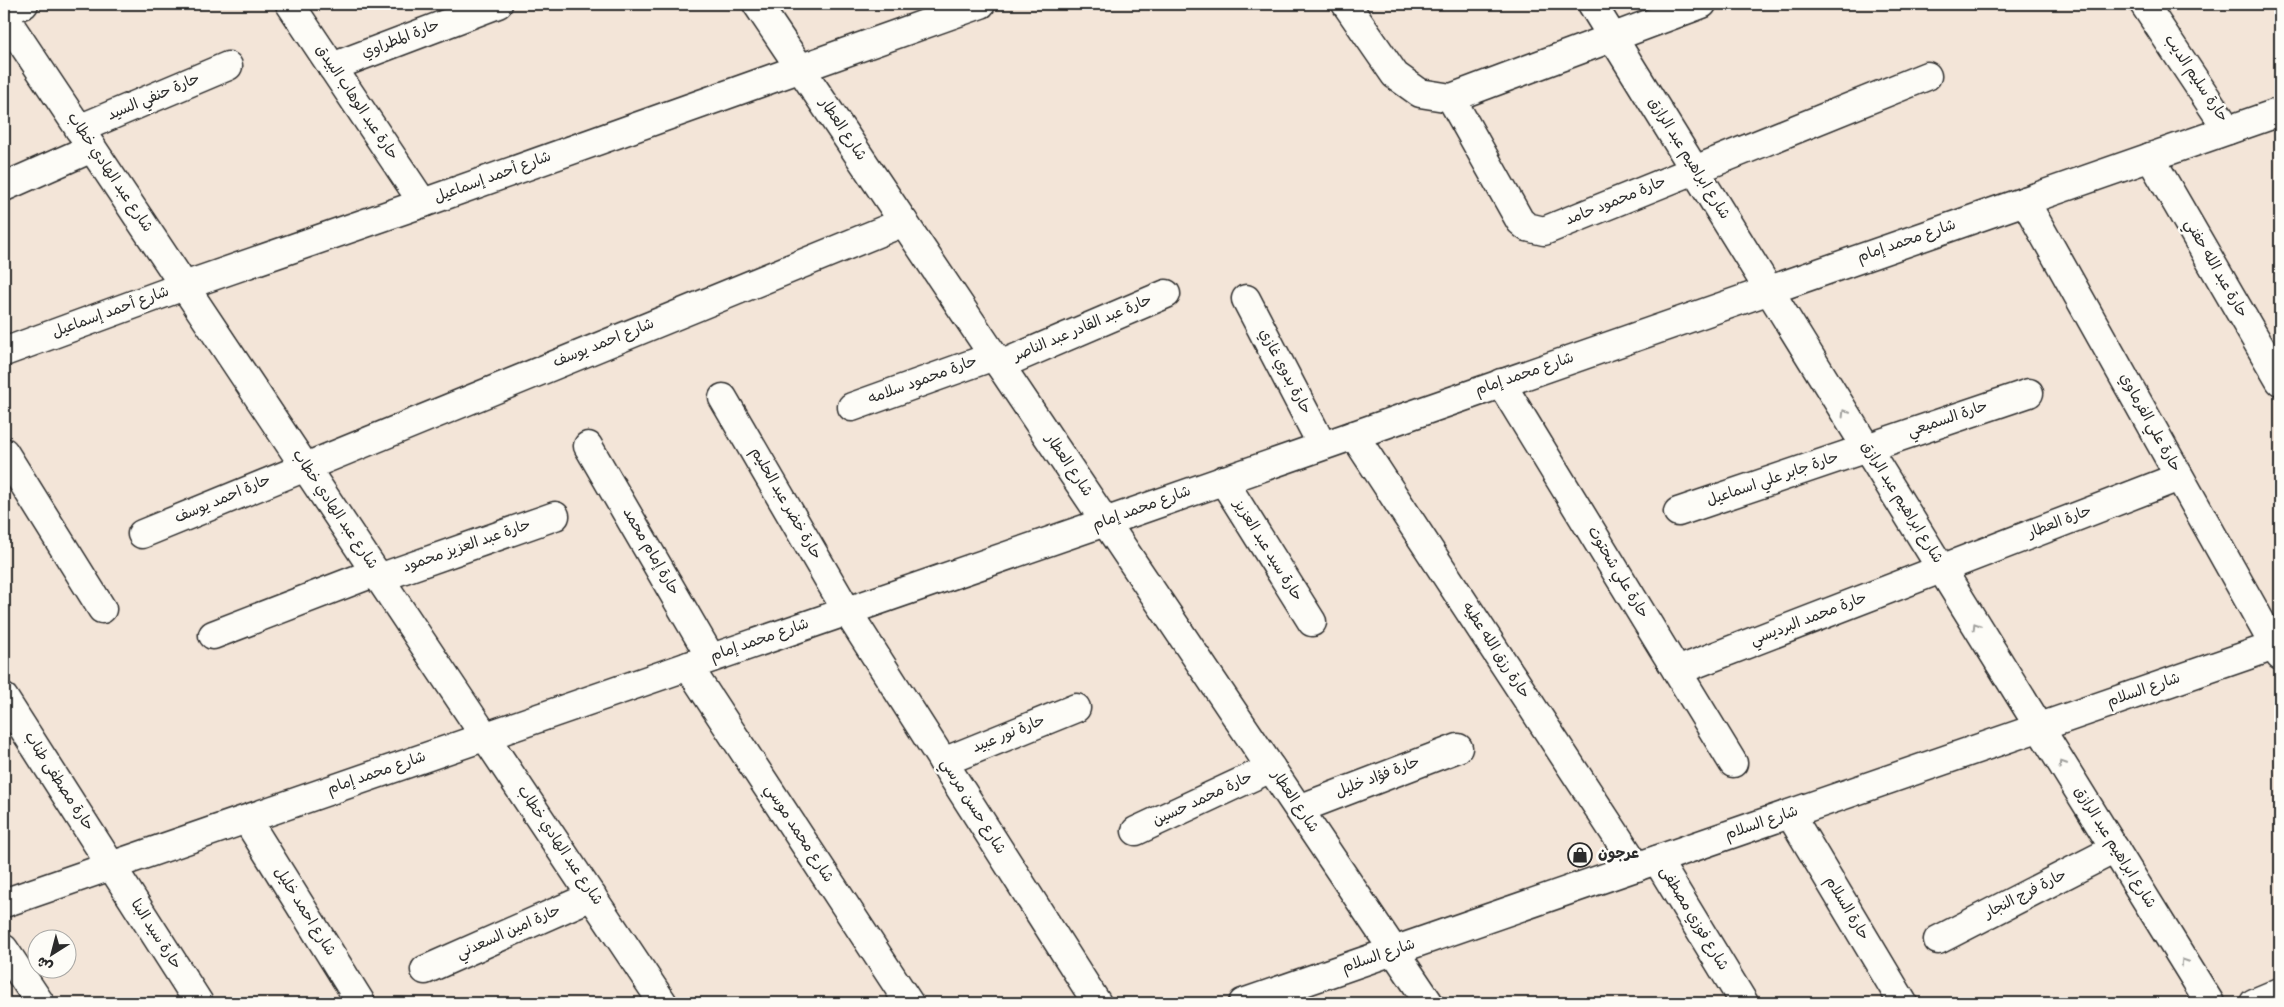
<svg xmlns="http://www.w3.org/2000/svg" width="2284" height="1007" viewBox="0 0 2284 1007" font-family="'Gochi Hand','Playpen Sans Arabic',sans-serif">
	<rect width="100%" height="100%" fill="#f3e5d8"/>
	<filter id="ink" filterUnits="userSpaceOnUse"><feTurbulence type="fractalNoise" baseFrequency=".02" numOctaves="2"/><feDisplacementMap in="SourceGraphic" scale="10" xChannelSelector="R" yChannelSelector="G"/><feConvolveMatrix kernelMatrix="1 2 1 2 8 2 1 2 1" color-interpolation-filters="sRGB"/></filter>
	<g filter="url(#ink)">
		<g fill="none" stroke-linecap="round" stroke-linejoin="round">
			<g stroke="#2b2b2b" stroke-width="31">
				<g id="street">
					<polyline points="290,4 423,203"/>
					<polyline points="757,4 1429,1003"/>
					<polyline points="1346,4 1395,75 1420,93 1451,98 1702,4"/>
					<polyline points="2144,4 2228,130"/>
					<polyline points="4,11 24,4"/>
					<polyline points="4,16 663,1003"/>
					<polyline points="332,67 498,4"/>
					<polyline points="1451,98 1520,221 1527,227 1544,231 1927,76"/>
					<polyline points="79,129 228,66"/>
					<polyline points="2150,157 2280,381"/>
					<polyline points="4,187 92,148"/>
					<polyline points="2025,201 2280,656"/>
					<polyline points="1246,299 1322,445"/>
					<polyline points="1000,365 1166,294"/>
					<polyline points="1501,383 1733,763"/>
					<polyline points="723,398 847,611 1097,1003"/>
					<polyline points="852,407 994,356"/>
					<polyline points="1354,435 1637,867"/>
					<polyline points="588,446 711,658"/>
					<polyline points="4,452 102,609"/>
					<polyline points="1223,480 1312,622"/>
					<polyline points="1678,512 2029,393"/>
					<polyline points="142,534 904,222"/>
					<polyline points="379,578 555,516"/>
					<polyline points="213,635 376,572"/>
					<polyline points="688,666 909,1003"/>
					<polyline points="1677,671 2179,477"/>
					<polyline points="4,698 199,1003"/>
					<polyline points="943,762 1076,708"/>
					<polyline points="1299,809 1458,748"/>
					<polyline points="1790,814 1903,1003"/>
					<polyline points="247,820 361,1003"/>
					<polyline points="1136,831 1271,768"/>
					<polyline points="1657,860 1744,1003"/>
					<polyline points="4,903 1105,522 2280,112"/>
					<polyline points="1938,940 2115,849"/>
					<polyline points="4,949 40,1003"/>
					<polyline points="425,970 592,896"/>
					<polyline points="1243,1003 2280,644"/>
				</g>
			</g>
			<g stroke="#2b2b2b" stroke-width="31">
				<g id="secondary">
					<polyline points="1592,4 2210,1003"/>
					<polyline points="4,352 184,286 423,203 981,4"/>
					<polyline points="2254,1003 2280,992"/>
				</g>
			</g>
			<use href="#street" stroke="#fdfcf7" stroke-width="28"/>
			<use href="#secondary" stroke="#fdfcf7" stroke-width="28"/>
		</g>
		<defs><path id="oneway-chevron" d="M-2-3.5L2.5 0L-2 3.5" fill="none" stroke-width="1.6" stroke-linecap="round" stroke-linejoin="round" transform="scale(1.25)"/></defs>
		<g stroke="#9e9e9b">
			<use href="#oneway-chevron" transform="translate(1845 413) rotate(-122)"/>
			<use href="#oneway-chevron" transform="translate(1976 626) rotate(-122)"/>
			<use href="#oneway-chevron" transform="translate(2062 764) rotate(-122)"/>
			<use href="#oneway-chevron" transform="translate(2184 962) rotate(-122)"/>
		</g>
	</g>
	<defs>
		<g id="shop-ring" transform="scale(1.25)"><circle r="9.5" fill="#fdfcf7" stroke="#2b2b2b" stroke-width="1.5"/><path d="M-5-2.5h2.3a2.7 3.5 0 0 1 5.4 0H5L5.5 6h-11ZM-1.5-2.5h3a1.5 2.3 0 0 0-3 0Z" fill="#2b2b2b"/></g>
	</defs>
	<g fill-rule="evenodd">
		<use href="#shop-ring" x="1580" y="855"/>
	</g>
	<g text-anchor="middle" dominant-baseline="central" stroke-width="5" stroke-linejoin="round" paint-order="stroke">
		<g font-size="15" fill="#2b2b2b" stroke="#fdfcf7">
			<text transform="translate(401 40) rotate(-21)">حارة المطراوي</text>
			<text transform="translate(2195 79) rotate(56)">حارة سليم الديب</text>
			<text transform="translate(154 98) rotate(-23)">حارة حنفي السيد</text>
			<text transform="translate(356 103) rotate(56)">حارة عبد الوهاب البيدق</text>
			<text transform="translate(842 130) rotate(56)">شارع العطار</text>
			<text transform="translate(1688 159) rotate(58)">شارع ابراهيم عبد الرازق</text>
			<text transform="translate(109 173) rotate(56)">شارع عبد الهادي خطاب</text>
			<text transform="translate(493 178) rotate(-20)">شارع أحمد إسماعيل</text>
			<text transform="translate(1616 202) rotate(-22)">حارة محمود حامد</text>
			<text transform="translate(1907 242) rotate(-19)">شارع محمد إمام</text>
			<text transform="translate(2215 269) rotate(60)">حارة عبد الله حفني</text>
			<text transform="translate(111 313) rotate(-20)">شارع أحمد إسماعيل</text>
			<text transform="translate(1083 329) rotate(-23)">حارة عبد القادر عبد الناصر</text>
			<text transform="translate(604 344) rotate(-22)">شارع احمد يوسف</text>
			<text transform="translate(1284 372) rotate(62)">حارة بدوي غازي</text>
			<text transform="translate(1525 375) rotate(-19)">شارع محمد إمام</text>
			<text transform="translate(923 381) rotate(-20)">حارة محمود سلامه</text>
			<text transform="translate(1948 420) rotate(-19)">حارة السميعي</text>
			<text transform="translate(2149 423) rotate(61)">حارة علي الفرماوي</text>
			<text transform="translate(1068 466) rotate(56)">شارع العطار</text>
			<text transform="translate(1773 480) rotate(-19)">حارة جابر علي اسماعيل</text>
			<text transform="translate(223 500) rotate(-23)">حارة احمد يوسف</text>
			<text transform="translate(1901 503) rotate(58)">شارع ابراهيم عبد الرازق</text>
			<text transform="translate(785 504) rotate(60)">حارة خضر عبد الحليم</text>
			<text transform="translate(1142 509) rotate(-20)">شارع محمد إمام</text>
			<text transform="translate(334 510) rotate(56)">شارع عبد الهادي خطاب</text>
			<text transform="translate(2060 523) rotate(-21)">حارة العطار</text>
			<text transform="translate(467 547) rotate(-19)">حارة عبد العزيز محمود</text>
			<text transform="translate(1267 551) rotate(58)">حارة سيد عبد العزيز</text>
			<text transform="translate(650 552) rotate(60)">حارة إمام محمد</text>
			<text transform="translate(1617 573) rotate(59)">حارة علي شحتوت</text>
			<text transform="translate(1809 620) rotate(-21)">حارة محمد البرديسي</text>
			<text transform="translate(760 641) rotate(-19)">شارع محمد إمام</text>
			<text transform="translate(1495 651) rotate(57)">حارة رزق الله عطيه</text>
			<text transform="translate(2144 691) rotate(-19)">شارع السلام</text>
			<text transform="translate(1009 735) rotate(-22)">حارة نور عبيد</text>
			<text transform="translate(377 774) rotate(-19)">شارع محمد إمام</text>
			<text transform="translate(1378 778) rotate(-21)">حارة فؤاد خليل</text>
			<text transform="translate(58 782) rotate(57)">حارة مصطفى طناب</text>
			<text transform="translate(1203 800) rotate(-25)">حارة محمد حسين</text>
			<text transform="translate(1294 802) rotate(56)">شارع العطار</text>
			<text transform="translate(972 807) rotate(58)">شارع حسن مرسي</text>
			<text transform="translate(1762 824) rotate(-19)">شارع السلام</text>
			<text transform="translate(798 834) rotate(57)">شارع محمد موسي</text>
			<text transform="translate(559 846) rotate(56)">شارع عبد الهادي خطاب</text>
			<text transform="translate(2114 848) rotate(58)">شارع ابراهيم عبد الرازق</text>
			<text transform="translate(2026 895) rotate(-27)">حارة فرج النجار</text>
			<text transform="translate(1846 909) rotate(59)">حارة السلام</text>
			<text transform="translate(304 912) rotate(58)">شارع احمد خليل</text>
			<text transform="translate(1693 919) rotate(59)">شارع فوزي مصطفى</text>
			<text transform="translate(509 933) rotate(-24)">حارة امين السعدني</text>
			<text transform="translate(155 935) rotate(57)">حارة سيد البنا</text>
			<text transform="translate(1379 957) rotate(-19)">شارع السلام</text>
		</g>
		<g font-size="15" font-weight="bold" fill="#2b2b2b" stroke="#fdfcf7" text-anchor="start">
			<text x="1598" y="855">عرجون</text>
		</g>
	</g>
	<rect width="2284" height="1007" fill="none" stroke="#fdfcf7" stroke-width="20"/>
	<rect x="10" y="10" width="2264" height="987" fill="none" stroke="#2b2b2b" stroke-width="2" filter="url(#ink)"/>
	<g transform="translate(52 954) rotate(216)"><circle r="24" fill="#fdfcf7" stroke="#a9a8a5"/>
	<path d="M0-4L9 19L0 12L-9 19Z" fill="#2b2b2b"/>
	<text y="-8" font-size="14" font-weight="bold" text-anchor="middle" fill="#2b2b2b">ش</text>
	</g>
</svg>
